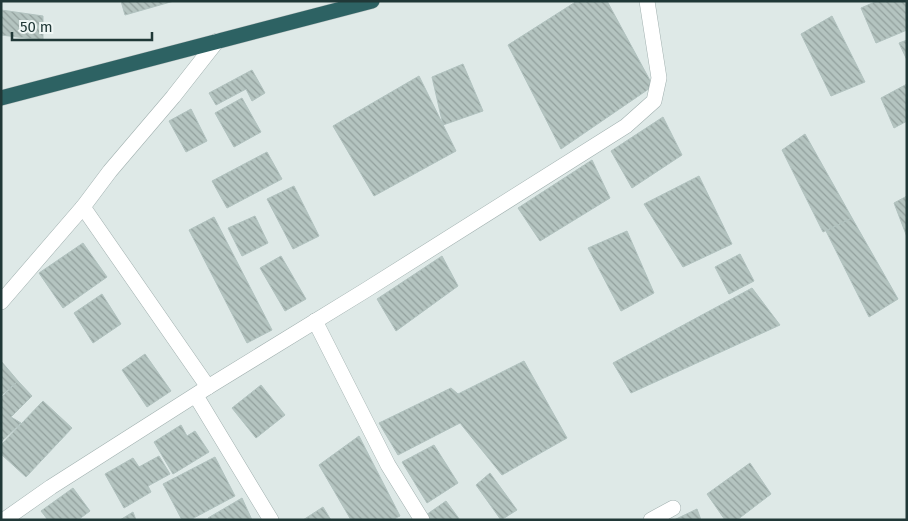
<svg xmlns="http://www.w3.org/2000/svg" width="908" height="521" viewBox="0 0 908 521" font-family="'Fira Sans',sans-serif">
	<defs>
		<pattern id="building-back-hatch" width="6" height="6" patternUnits="userSpaceOnUse" patternTransform="scale(1.25)"><rect width="6" height="6" fill="#b4c4c0"/><path d="M-1 5l2 2M0 0l6 6M5-1l2 2" fill="none" stroke="#92a09d"/></pattern>
	</defs>
	<rect width="100%" height="100%" fill="#dee9e7"/>
	<g fill="url(#building-back-hatch)" stroke="#b1c2bf">
		<polygon points="121,1 174,1 125,15"/>
		<polygon points="577,1 607,1 653,86 561,149 508,45"/>
		<polygon points="877,1 907,1 907,30 876,43 861,8"/>
		<polygon points="1,10 43,16 43,40 1,35"/>
		<polygon points="832,16 865,82 831,96 801,34"/>
		<polygon points="907,40 907,60 899,43"/>
		<polygon points="463,64 483,111 443,125 432,77"/>
		<polygon points="252,70 265,93 252,101 246,89 216,105 209,93"/>
		<polygon points="419,76 456,151 374,196 333,126"/>
		<polygon points="907,84 907,121 894,128 881,98"/>
		<polygon points="242,98 261,132 234,147 215,113"/>
		<polygon points="191,109 207,141 186,152 169,121"/>
		<polygon points="663,117 682,155 632,188 611,151"/>
		<polygon points="805,134 852,218 823,232 782,150"/>
		<polygon points="267,152 282,179 227,208 212,181"/>
		<polygon points="592,160 610,198 540,241 518,208"/>
		<polygon points="699,176 732,244 683,267 644,204"/>
		<polygon points="294,186 319,236 293,249 267,199"/>
		<polygon points="907,196 907,237 894,203"/>
		<polygon points="255,216 268,243 242,256 228,228"/>
		<polygon points="214,217 272,330 247,343 189,230"/>
		<polygon points="852,218 898,299 869,317 826,231"/>
		<polygon points="627,231 654,293 621,311 588,248"/>
		<polygon points="83,243 107,277 63,308 39,273"/>
		<polygon points="740,254 754,281 729,294 715,267"/>
		<polygon points="281,256 306,299 285,311 260,268"/>
		<polygon points="442,256 458,286 396,331 377,299"/>
		<polygon points="752,288 780,325 631,393 613,363"/>
		<polygon points="102,294 121,324 93,343 74,313"/>
		<polygon points="145,354 171,391 147,407 122,370"/>
		<polygon points="1,361 18,381 1,396"/>
		<polygon points="524,361 567,438 502,475 460,423 398,455 379,423 451,388 458,394"/>
		<polygon points="18,381 32,396 11,417 21,423 1,442 1,398"/>
		<polygon points="261,385 285,415 256,438 232,408"/>
		<polygon points="43,401 72,428 26,477 1,454 1,445"/>
		<polygon points="181,425 187,436 195,431 209,452 173,474 154,442"/>
		<polygon points="359,436 400,516 392,520 351,520 319,465"/>
		<polygon points="434,445 458,483 427,503 402,462"/>
		<polygon points="159,456 170,474 148,486 151,492 124,508 105,474 133,458 139,467"/>
		<polygon points="215,457 235,496 190,520 182,520 163,484"/>
		<polygon points="750,463 771,494 737,520 725,520 707,494"/>
		<polygon points="490,473 517,510 501,520 476,485"/>
		<polygon points="73,488 90,511 78,520 48,520 41,511"/>
		<polygon points="242,498 252,520 209,520 208,518"/>
		<polygon points="446,501 460,520 430,520 426,515"/>
		<polygon points="323,507 331,520 303,520"/>
		<polygon points="697,509 701,520 674,520"/>
		<polygon points="133,512 136,520 120,520"/>
	</g>
	<g fill="none" stroke-linecap="round" stroke-linejoin="round">
		<g stroke="#a1b0af" stroke-width="16">
			<g id="minor">
				<polyline points="83,207 208,387"/>
				<polyline points="1,302 83,207 110,171 173,97 217,41"/>
				<polyline points="315,321 388,465 422,520"/>
				<polyline points="196,396 271,520"/>
				<polyline points="4,520 51,487 208,387 366,290 626,126 654,101 659,78 647,1"/>
				<polyline points="651,520 673,508"/>
			</g>
		</g>
		<g stroke="#bcc3c3" stroke-width="16">
			<polyline id="highway" points="1,98 372,1"/>
		</g>
		<use href="#minor" stroke="#fff" stroke-width="15"/>
		<use href="#highway" stroke="#2d6263" stroke-width="15"/>
	</g>
	<rect width="908" height="521" fill="none" stroke="#203837" stroke-width="5"/>
	<path d="M12 32v8h140v-8" fill="none" stroke="#203837" stroke-width="2.5"/>
	<text x="20" y="32" font-size="15" fill="#203837" stroke="#eef6f4" stroke-width="4" paint-order="stroke">50 m</text>
</svg>
